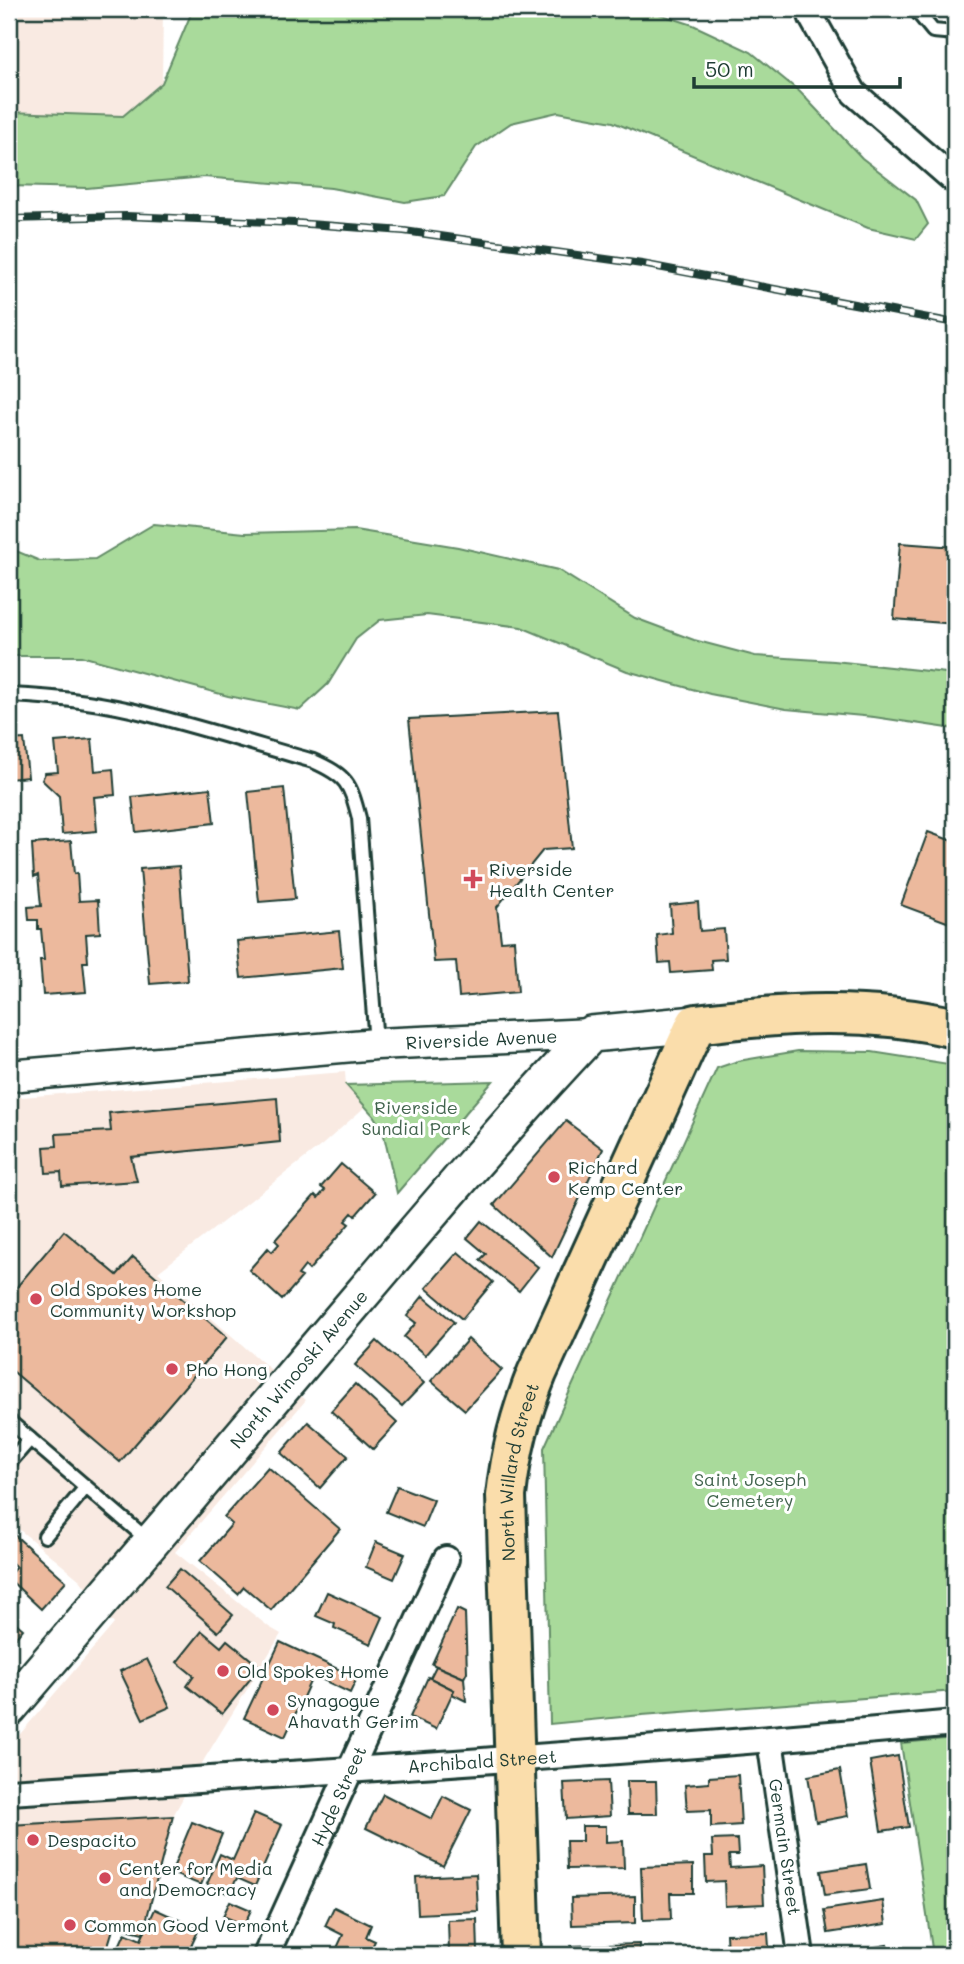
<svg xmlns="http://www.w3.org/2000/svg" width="964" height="1964" viewBox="0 0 964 1964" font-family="Mali,sans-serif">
	<rect width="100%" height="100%" fill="#fff"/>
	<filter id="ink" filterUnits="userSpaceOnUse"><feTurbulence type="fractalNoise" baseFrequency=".0143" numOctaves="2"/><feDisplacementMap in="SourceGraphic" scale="14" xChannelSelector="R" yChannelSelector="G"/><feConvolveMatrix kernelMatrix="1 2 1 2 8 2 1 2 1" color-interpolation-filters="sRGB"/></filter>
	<g filter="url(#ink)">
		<g fill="#f9eae2">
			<polygon points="9,9 163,9 162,84 123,116 9,112"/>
			<polygon points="345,1072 346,1085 366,1106 322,1145 158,1272 306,1400 175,1552 269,1627 281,1634 205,1758 173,1816 143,1933 114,1926 105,1955 9,1955 9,1747 114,1624 80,1580 9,1521 9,1098"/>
		</g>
		<g fill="#a9da9b" stroke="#648c68" stroke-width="2">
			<polygon points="193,9 644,9 693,25 751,52 800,92 862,158 916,200 928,224 916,239 868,228 613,122 558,112 511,123 476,147 444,196 405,202 331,188 204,177 87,188 9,186 9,112 123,116 162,83"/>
			<polygon points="154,524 245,533 355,530 458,547 558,570 635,618 694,640 755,656 834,661 955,674 955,729 874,717 786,709 710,694 627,671 521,627 427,615 380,620 356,639 328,684 300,710 228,696 81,656 9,656 9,548 40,561 95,559"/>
			<polygon points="798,1051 872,1052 955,1065 955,1691 642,1715 550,1724 544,1448 717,1068 738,1061"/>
			<polygon points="493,1081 397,1193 383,1131 373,1115 346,1085"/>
			<polygon points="955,1738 955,1955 933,1955 901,1743"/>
		</g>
		<g fill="#ecb99d" stroke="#1f3d34" stroke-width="2">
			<polygon points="900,543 955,547 955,624 894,619"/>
			<polygon points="558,711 572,848 543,850 497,907 501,941 514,940 518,992 459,997 456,961 434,962 409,719"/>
			<polygon points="24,739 28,777 9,779 9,740"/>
			<polygon points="92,739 95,771 113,769 115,795 94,797 97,831 62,834 59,796 42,780 45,773 58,772 55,742"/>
			<polygon points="210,788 214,823 136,832 132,797"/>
			<polygon points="284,788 295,899 259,902 248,792"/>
			<polygon points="928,832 955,842 955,925 901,905"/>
			<polygon points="71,841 74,874 77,873 79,901 98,900 100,933 86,934 88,962 83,962 86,992 43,995 40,960 44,960 41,929 38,929 38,920 29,920 28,907 41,906 38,875 34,877 32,844"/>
			<polygon points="179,866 188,981 150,984 140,869"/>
			<polygon points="698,902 700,931 724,929 726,959 711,960 712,970 671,973 670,962 659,963 657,935 672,933 670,905"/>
			<polygon points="339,931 343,968 241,978 237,941"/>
			<polygon points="277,1098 280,1142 131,1157 137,1181 62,1186 61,1172 46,1173 44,1147 57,1146 56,1134 111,1131 109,1113"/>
			<polygon points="566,1121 603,1149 552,1257 494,1205"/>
			<polygon points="341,1164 375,1193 355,1216 352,1213 345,1221 349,1224 309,1270 305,1266 298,1275 302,1277 282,1300 249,1270 268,1248 272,1252 279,1244 275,1240 315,1195 318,1198 325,1190 321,1187"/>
			<polygon points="481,1221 538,1267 519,1291 480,1260 486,1254 467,1238"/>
			<polygon points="64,1231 117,1275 133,1257 227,1337 120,1462 9,1368 9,1296"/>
			<polygon points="458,1252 493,1282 462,1319 426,1288"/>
			<polygon points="423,1296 454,1322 425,1355 404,1337 416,1323 407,1316"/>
			<polygon points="468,1339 502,1370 465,1410 431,1381"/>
			<polygon points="377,1341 424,1383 402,1406 355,1365"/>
			<polygon points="355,1384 397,1423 373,1449 331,1411"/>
			<polygon points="308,1422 348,1456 320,1488 281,1453"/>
			<polygon points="268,1467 340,1529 271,1610 244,1587 238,1594 200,1561 232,1524 224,1517"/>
			<polygon points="397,1486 434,1500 423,1527 386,1512"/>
			<polygon points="9,1530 66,1581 41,1609 9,1579 9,1575 16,1567 9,1560"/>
			<polygon points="376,1542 405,1554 394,1579 366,1567"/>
			<polygon points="180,1569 233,1615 218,1632 165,1586"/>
			<polygon points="327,1592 383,1617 371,1644 334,1628 335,1624 316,1616"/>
			<polygon points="457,1609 465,1613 467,1672 464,1678 432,1664"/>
			<polygon points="9,1617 23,1629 9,1646"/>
			<polygon points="202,1631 221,1647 227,1640 260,1667 222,1714 187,1686 194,1676 177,1662"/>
			<polygon points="280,1642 357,1678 350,1693 313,1675 285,1737 244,1718"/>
			<polygon points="147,1659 170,1707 143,1719 120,1671"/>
			<polygon points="436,1666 464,1678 466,1701 452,1694 454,1690 430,1678"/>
			<polygon points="428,1677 454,1690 436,1729 410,1717"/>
			<polygon points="898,1756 909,1827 881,1831 870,1761"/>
			<polygon points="840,1770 848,1816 816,1822 808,1776"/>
			<polygon points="738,1775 741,1825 711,1827 711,1810 687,1811 685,1785 709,1783 709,1777"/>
			<polygon points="608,1781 610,1816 566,1819 564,1783"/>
			<polygon points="627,1781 656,1781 657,1814 628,1814"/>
			<polygon points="383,1794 432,1819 443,1796 471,1810 443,1866 366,1828"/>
			<polygon points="254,1813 282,1825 255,1886 237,1878 229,1894 207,1884 220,1854 233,1860"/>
			<polygon points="173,1816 143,1933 114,1926 105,1955 9,1955 9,1825"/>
			<polygon points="192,1822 222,1834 201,1885 171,1873"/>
			<polygon points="582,1826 606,1826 606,1842 623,1841 624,1868 567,1869 566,1841 582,1841"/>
			<polygon points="737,1839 738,1855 729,1855 730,1868 762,1866 764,1904 725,1906 724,1881 706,1882 705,1856 713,1856 712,1840"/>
			<polygon points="866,1864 870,1889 825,1895 821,1871"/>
			<polygon points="693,1865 693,1893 670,1893 671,1919 643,1920 641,1867"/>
			<polygon points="476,1874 478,1911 418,1914 416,1877"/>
			<polygon points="635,1896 635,1923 572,1925 571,1898"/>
			<polygon points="230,1901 251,1910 244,1925 223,1916"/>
			<polygon points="883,1901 886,1924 828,1933 824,1910"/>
			<polygon points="334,1907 371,1925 366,1937 375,1941 368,1955 352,1955 337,1948 343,1935 325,1926"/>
			<polygon points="155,1909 199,1929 187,1955 115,1955 125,1933 141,1940"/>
			<polygon points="477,1919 478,1952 449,1952 448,1920"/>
			<polygon points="768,1933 769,1947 775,1947 775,1955 727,1955 726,1934"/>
			<polygon points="639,1944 639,1955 571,1955 571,1946"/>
			<polygon points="887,1945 889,1955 832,1955 832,1954"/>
		</g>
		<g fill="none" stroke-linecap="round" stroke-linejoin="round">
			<g stroke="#1f3d34" stroke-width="18">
				<g id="service">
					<polyline points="915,9 933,31 955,33"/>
					<path d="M9,695C55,697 102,702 147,714C203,728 257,745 313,761C347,776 350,783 359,818L376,1044"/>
					<polyline points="9,1421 148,1540"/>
					<polyline points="9,1463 30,1439"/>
					<polyline points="45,1536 86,1487"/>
				</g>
			</g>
			<g stroke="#1f3d34" stroke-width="30">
				<g id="minor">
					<polyline points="809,9 812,18 854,93 955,181"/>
					<path id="s1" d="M770,1740L801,1955"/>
					<path id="s2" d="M9,1792C325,1772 640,1752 955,1723"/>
					<path id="s3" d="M266,1955L446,1559"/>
				</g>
			</g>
			<g stroke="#1f3d34" stroke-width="35">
				<g id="tertiary">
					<path id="s4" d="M9,1076L376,1044L591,1034"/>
				</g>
			</g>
			<g stroke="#1f3d34" stroke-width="40">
				<g id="secondary">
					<path id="s5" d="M9,1708C108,1593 207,1477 305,1361C399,1251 492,1139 591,1034L696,1024"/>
				</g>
			</g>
			<g stroke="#1f3d34" stroke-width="44">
				<g id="primary">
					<path id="s6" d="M521,1955L506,1496C511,1451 520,1415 537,1373L696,1024C784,1013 867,1007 955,1028"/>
				</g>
			</g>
			<use href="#service" stroke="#fff" stroke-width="12"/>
			<use href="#minor" stroke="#fff" stroke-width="24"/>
			<use href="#tertiary" stroke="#fff" stroke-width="30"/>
			<use href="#secondary" stroke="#fff" stroke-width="35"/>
			<use href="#primary" stroke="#faddab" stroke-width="38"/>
			<g stroke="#1f3d34" stroke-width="8">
				<polyline id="rail" points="9,219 126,216 295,223 404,231 642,264 955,323"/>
			</g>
			<use href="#rail" stroke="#fff" stroke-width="5" stroke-dasharray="16" stroke-linecap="butt"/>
		</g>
	</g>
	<g fill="#d1495b" stroke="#fff" stroke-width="2.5">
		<path d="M469.5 868.5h7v7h7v7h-7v7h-7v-7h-7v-7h7z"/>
		<circle cx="554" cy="1177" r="7"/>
		<circle cx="36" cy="1299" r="7"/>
		<circle cx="172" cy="1369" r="7"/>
		<circle cx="223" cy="1671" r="7"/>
		<circle cx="273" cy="1710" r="7"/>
		<circle cx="33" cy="1840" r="7"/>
		<circle cx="105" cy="1878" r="7"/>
		<circle cx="70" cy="1925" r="7"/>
	</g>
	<g text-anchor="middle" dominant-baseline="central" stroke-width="6" stroke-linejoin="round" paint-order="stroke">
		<g font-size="18" fill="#1f3d34" stroke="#fff" text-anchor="start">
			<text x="489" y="869">Riverside<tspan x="489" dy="21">Health Center</tspan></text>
			<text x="568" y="1167">Richard<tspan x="568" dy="21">Kemp Center</tspan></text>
			<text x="50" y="1289">Old Spokes Home<tspan x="50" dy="21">Community Workshop</tspan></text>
			<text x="186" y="1369">Pho Hong</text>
			<text x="237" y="1671">Old Spokes Home</text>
			<text x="287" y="1700">Synagogue<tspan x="287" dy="21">Ahavath Gerim</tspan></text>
			<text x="47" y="1840">Despacito</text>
			<text x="119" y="1868">Center for Media<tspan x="119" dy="21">and Democracy</tspan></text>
			<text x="84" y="1925">Common Good Vermont</text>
		</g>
		<g font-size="18" fill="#1f3d34" stroke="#fff">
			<text stroke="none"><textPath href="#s4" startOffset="474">Riverside Avenue</textPath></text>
			<text stroke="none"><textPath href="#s5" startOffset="446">North Winooski Avenue</textPath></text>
			<text stroke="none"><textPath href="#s6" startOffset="485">North Willard Street</textPath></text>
			<text stroke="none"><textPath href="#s2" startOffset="474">Archibald Street</textPath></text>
			<text stroke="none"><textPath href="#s3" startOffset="175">Hyde Street</textPath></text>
			<text stroke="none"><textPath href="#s1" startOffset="108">Germain Street</textPath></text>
		</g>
		<g font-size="18" fill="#42644e" stroke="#fff">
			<text x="416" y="1107">Riverside<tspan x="416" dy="21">Sundial Park</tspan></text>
			<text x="750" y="1479">Saint Joseph<tspan x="750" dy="21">Cemetery</tspan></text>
		</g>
	</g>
	<rect width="964" height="1964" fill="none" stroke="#fff" stroke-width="35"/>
	<rect x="18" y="18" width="929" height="1929" fill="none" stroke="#1f3d34" stroke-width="2.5" filter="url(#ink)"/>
	<path d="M694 77v10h206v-10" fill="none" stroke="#1f3d34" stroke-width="3.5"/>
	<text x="705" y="77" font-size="21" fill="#1f3d34" stroke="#ffffff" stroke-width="5" paint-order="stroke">50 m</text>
</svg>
